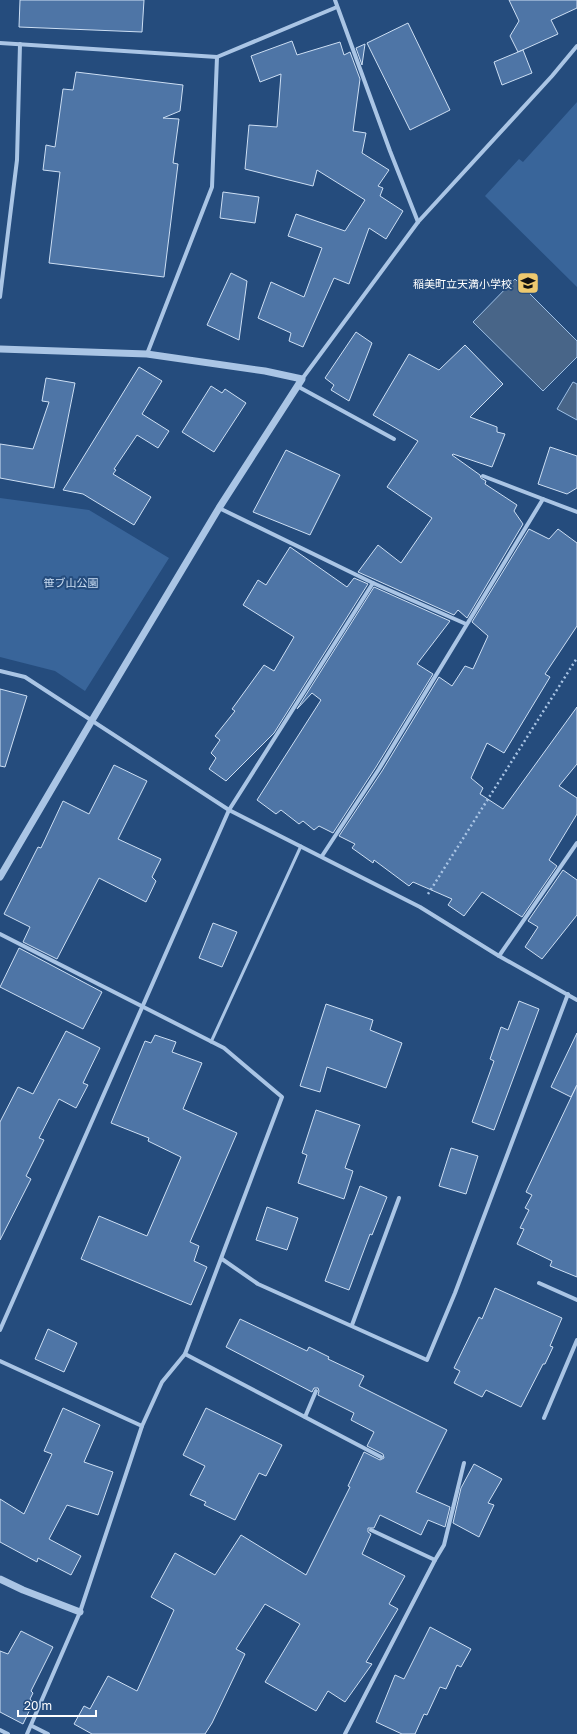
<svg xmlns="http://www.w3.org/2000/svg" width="577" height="1734" viewBox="0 0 577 1734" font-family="'Golos Text','Noto Sans JP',sans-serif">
	<rect width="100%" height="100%" fill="#254c7d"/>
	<g fill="#39659a">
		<polygon points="577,102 577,287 485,196 519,159 523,162"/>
		<polygon points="0,498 89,510 169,558 85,691 55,671 0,657"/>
	</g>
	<g fill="#486588" stroke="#9ec0e6">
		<polygon points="515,279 577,341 577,357 543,391 473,322"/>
		<polygon points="573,382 577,384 577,420 557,409"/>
	</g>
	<g fill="#4e75a6" stroke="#cddff4">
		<polygon points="20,0 144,0 142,32 19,27"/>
		<polygon points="509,0 577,0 577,8 551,20 558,34 518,52 510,36 519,21"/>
		<polygon points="408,23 450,110 410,130 367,43"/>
		<polygon points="292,41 297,55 340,42 344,55 350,52 360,79 353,131 366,133 362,153 389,170 378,186 383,188 380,196 403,211 386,239 369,228 349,284 334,278 303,347 289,341 291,333 258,318 271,282 304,297 322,248 288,236 296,214 345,231 365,200 317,170 313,186 245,169 249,125 277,127 281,74 260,82 251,56"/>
		<polygon points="365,44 362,65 356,48"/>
		<polygon points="523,50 532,73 502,85 494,62"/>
		<polygon points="76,72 183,85 180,111 163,118 179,119 173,163 178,164 164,277 49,263 60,172 43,170 46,145 55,147 63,89 73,90"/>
		<polygon points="223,192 259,197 255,223 220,218"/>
		<polygon points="231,273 247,281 239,340 207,325"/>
		<polygon points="356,332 372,343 349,401 331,390 334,385 325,378"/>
		<polygon points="465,345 503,384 470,417 497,427 497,432 505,434 492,467 453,454 452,455 480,475 481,478 486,481 485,484 517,505 514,511 523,524 467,618 458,610 454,615 358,572 378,545 401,563 432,518 387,487 418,441 373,415 409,354 439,370"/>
		<polygon points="139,367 162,381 142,414 169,431 158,448 137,435 114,469 116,470 113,474 151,497 134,525 83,494 63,490"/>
		<polygon points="46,378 75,383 54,488 0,478 0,444 33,449 49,402 42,401"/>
		<polygon points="211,386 222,393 225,389 246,403 214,452 182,432"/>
		<polygon points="550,447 577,456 577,488 567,494 538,484"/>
		<polygon points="286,450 340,475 310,535 253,512"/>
		<polygon points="529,529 549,539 558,529 577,543 577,626 545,674 550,677 504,753 487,743 471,778 483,788 480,794 503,809 577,707 577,764 559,786 577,798 577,814 549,860 557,866 522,917 482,892 464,916 448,905 452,899 413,882 409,886 374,860 373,863 352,848 355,844 339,836 382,771 439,677 452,686 465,666 473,669 488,636 472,622"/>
		<polygon points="290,547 347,587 354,578 368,584 274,733 226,781 209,769 216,758 211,753 220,740 215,736 235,711 232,709 264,665 274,671 294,637 243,605 258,580 266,585"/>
		<polygon points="374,587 450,621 417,664 433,674 376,767 333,833 319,826 314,830 303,821 299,824 281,810 276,814 257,800 321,700 312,693 297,709"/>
		<polygon points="0,689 27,696 5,767 0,766"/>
		<polygon points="114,765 147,781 118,839 161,859 152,877 156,881 146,902 99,878 57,959 23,942 30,927 4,914 38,847 41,848 63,801 89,814"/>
		<polygon points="563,870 577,880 577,915 542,959 525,947 538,927 528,921"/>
		<polygon points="213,923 237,932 222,967 199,958"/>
		<polygon points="19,948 102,992 83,1029 0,987"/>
		<polygon points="519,1001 539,1009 494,1130 472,1122 494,1061 490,1059 501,1027 508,1030"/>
		<polygon points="326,1004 373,1020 370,1030 402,1043 386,1088 327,1067 320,1092 300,1086"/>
		<polygon points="66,1031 100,1048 83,1083 88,1085 76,1108 59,1099 39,1138 44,1140 26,1176 31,1179 0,1240 0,1122 18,1087 33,1094"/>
		<polygon points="577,1033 577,1085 571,1097 551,1087"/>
		<polygon points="155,1035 176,1042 172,1052 202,1063 183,1109 237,1133 190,1242 199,1246 194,1261 207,1267 191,1305 81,1259 99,1216 147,1236 181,1157 148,1141 149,1138 111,1123 145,1041 151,1043"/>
		<polygon points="577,1085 577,1277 550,1266 552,1261 517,1244 524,1229 520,1228 529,1210 525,1208 532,1195 526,1192"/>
		<polygon points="316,1110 360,1125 345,1168 353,1171 344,1199 298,1183 307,1155 302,1153"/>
		<polygon points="451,1148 478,1156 466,1194 439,1186"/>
		<polygon points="360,1186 387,1197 372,1235 370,1234 349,1290 325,1281"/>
		<polygon points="267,1207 298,1218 287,1250 256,1240"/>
		<polygon points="495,1288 562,1318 550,1346 553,1347 545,1364 543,1364 521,1407 486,1390 482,1397 454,1383 460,1371 454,1368 479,1317 482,1319"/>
		<polygon points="240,1319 307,1351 309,1347 329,1357 328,1359 364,1376 359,1386 447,1430 416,1492 450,1507 445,1527 428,1520 421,1535 380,1515 374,1528 368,1528 368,1532 371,1534 362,1554 405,1576 389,1604 398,1609 366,1662 372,1664 345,1702 328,1691 316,1711 265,1682 300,1624 265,1604 236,1649 245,1654 212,1723 205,1734 92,1734 74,1724 84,1706 90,1709 108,1676 137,1691 174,1610 151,1597 175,1553 215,1575 241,1535 306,1575 350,1487 348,1486 364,1452 380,1460 384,1458 383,1454 367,1446 374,1432 351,1420 354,1413 318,1395 319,1391 318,1388 314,1388 312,1392 226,1347"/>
		<polygon points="48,1329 77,1343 64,1372 35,1359"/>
		<polygon points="63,1408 100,1425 84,1462 113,1472 98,1515 67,1505 49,1539 81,1556 71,1575 38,1558 37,1562 0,1542 0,1499 24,1514 52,1454 44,1451"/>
		<polygon points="206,1408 282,1445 266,1476 259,1473 235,1520 204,1505 206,1502 190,1495 205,1466 183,1455"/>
		<polygon points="474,1464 502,1479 488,1503 494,1505 479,1537 453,1523 461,1488"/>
		<polygon points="430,1627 471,1649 461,1667 457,1665 446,1689 440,1687 427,1715 424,1714 415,1734 402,1734 376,1722 395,1675 404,1679"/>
		<polygon points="21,1631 53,1647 31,1691 33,1693 30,1699 33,1703 23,1724 0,1712 0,1651 8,1654"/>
	</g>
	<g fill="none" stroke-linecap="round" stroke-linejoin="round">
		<polyline stroke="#aac5e5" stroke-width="2.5" stroke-dasharray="2 3" stroke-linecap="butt" points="428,894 577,658"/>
		<polyline stroke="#aac5e5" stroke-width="3" points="211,1042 301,846"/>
		<g stroke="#aac5e5" stroke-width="4">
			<polyline points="335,0 390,151 418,222"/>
			<polyline points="0,43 217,57 337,7"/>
			<polyline points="0,297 17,160 20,44"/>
			<polyline points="147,354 212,187 217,57"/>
			<polyline points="302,379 418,222 552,76 577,46"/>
			<polyline points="297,386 394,439"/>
			<polyline points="483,476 543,499"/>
			<polyline points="219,508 373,583 466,624"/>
			<polyline points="0,671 25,677 229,810 420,907 499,956 577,843"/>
			<polyline points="322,856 379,769 543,499 577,512"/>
			<polyline points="0,934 224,1048 282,1097 185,1354 162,1382 142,1426 80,1612 27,1734"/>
			<polyline points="499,956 577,1000"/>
			<polyline points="222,1259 258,1284 427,1360 455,1293 568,994"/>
			<polyline points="539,1283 577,1300"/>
			<polyline points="352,1325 399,1198"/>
			<polyline points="0,1330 229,810 373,583"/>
			<polyline points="185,1354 381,1457"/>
			<polyline points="0,1361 142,1426"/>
			<polyline points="305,1417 316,1391"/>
			<polyline points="544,1418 577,1340"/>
			<polyline points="435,1560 444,1545 464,1463"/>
			<polyline points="32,1726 48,1734"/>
			<polyline points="0,1730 8,1734"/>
			<polyline points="345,1734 435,1560 371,1530"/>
		</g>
		<g stroke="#aac5e5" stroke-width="7">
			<polyline points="0,349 147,354 265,371 302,379 219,508 91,722 0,877"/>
			<polyline points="0,1579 23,1590 80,1612"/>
		</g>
	</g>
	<defs>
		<g id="school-square" transform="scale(1.15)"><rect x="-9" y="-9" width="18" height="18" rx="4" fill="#eec96f" stroke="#254c7d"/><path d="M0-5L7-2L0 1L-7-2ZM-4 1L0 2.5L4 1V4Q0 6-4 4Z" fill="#111"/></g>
	</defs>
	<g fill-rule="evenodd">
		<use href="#school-square" x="528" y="283"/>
	</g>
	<g text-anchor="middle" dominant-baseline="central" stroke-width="4" stroke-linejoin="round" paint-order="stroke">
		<g font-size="11" fill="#fff" stroke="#254c7d" text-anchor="end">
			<text x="512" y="283">稲美町立天満小学校</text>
		</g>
		<g font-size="11" fill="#cddff4" stroke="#254c7d">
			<text x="71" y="582">笹ブ山公園</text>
		</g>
	</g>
	<path d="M18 1710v6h78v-6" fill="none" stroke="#ffffff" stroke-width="2"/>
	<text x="24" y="1710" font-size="12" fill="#ffffff" stroke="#254c7d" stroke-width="3" paint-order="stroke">20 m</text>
</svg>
